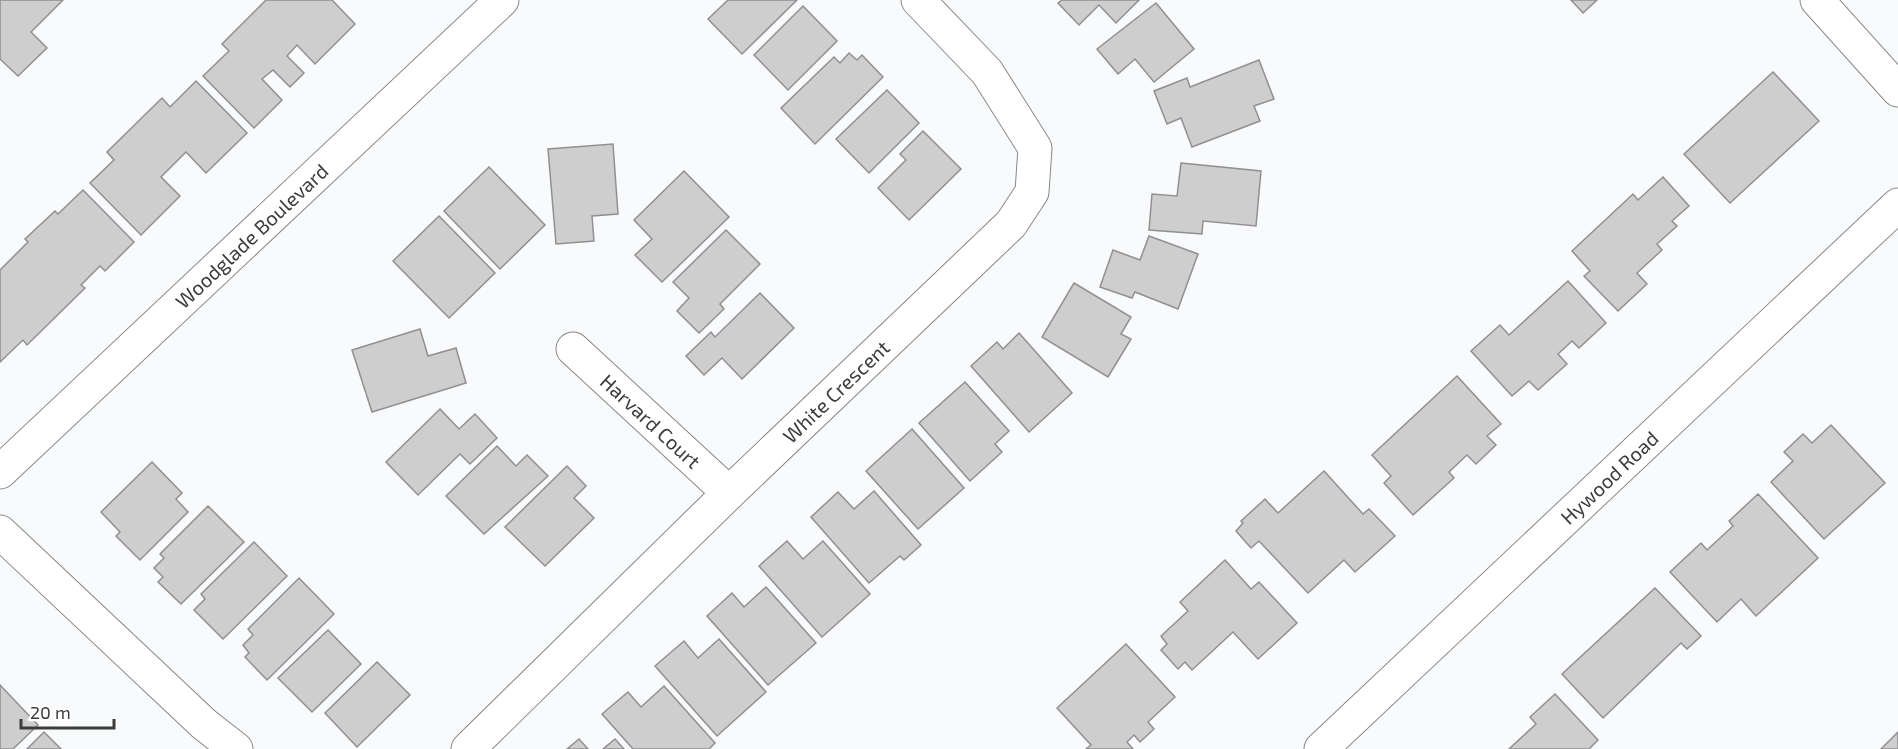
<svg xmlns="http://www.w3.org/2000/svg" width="1898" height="749" viewBox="0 0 1898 749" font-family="'Exo 2',sans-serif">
	<rect width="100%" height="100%" fill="#f8fafb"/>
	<g fill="#cececf" stroke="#909092" stroke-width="1.5">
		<polygon points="0,0 63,0 31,32 47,48 18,76 0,59"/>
		<polygon points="266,0 332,0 355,24 315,64 297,45 287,56 304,73 290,87 273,70 262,79 282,100 254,128 203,76 229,51 222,44"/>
		<polygon points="728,0 797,0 742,54 708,19"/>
		<polygon points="1062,0 1139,0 1116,23 1099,5 1079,25 1058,3"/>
		<polygon points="1571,0 1597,0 1583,13"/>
		<polygon points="1156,3 1194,49 1154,82 1135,59 1118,74 1097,49"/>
		<polygon points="803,6 837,41 788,90 754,55"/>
		<polygon points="849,53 857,60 862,55 883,77 815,144 781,108 834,57 840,63"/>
		<polygon points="1259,60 1274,99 1254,106 1260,121 1192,147 1181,118 1167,124 1154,91 1187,78 1190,87"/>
		<polygon points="1773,72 1819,121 1730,203 1684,154"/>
		<polygon points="196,81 247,133 206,173 186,152 161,177 180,196 141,235 90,183 114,160 107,152 162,98 170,107"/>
		<polygon points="887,90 919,123 869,173 836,139"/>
		<polygon points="923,131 961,169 909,220 878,188 906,160 900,154"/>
		<polygon points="613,144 618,214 592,216 594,241 556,244 548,149"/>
		<polygon points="1181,163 1261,171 1256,226 1203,221 1202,234 1149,230 1152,194 1177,196"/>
		<polygon points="489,167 545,225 500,269 444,211"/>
		<polygon points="684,171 729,217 662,282 635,255 652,239 634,220"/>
		<polygon points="1663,177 1689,206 1672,221 1677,226 1657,244 1662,250 1637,273 1647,284 1618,311 1584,276 1590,271 1572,251 1633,194 1638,200"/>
		<polygon points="83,190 134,242 105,271 100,266 81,285 85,288 27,345 23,340 0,362 0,270 28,242 25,239 55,211 58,214"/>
		<polygon points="439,216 495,273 449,318 393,261"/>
		<polygon points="726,230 760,264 720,304 724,309 699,333 677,311 689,298 673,282"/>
		<polygon points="1149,236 1198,254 1178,309 1135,292 1132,298 1100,287 1113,250 1140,260"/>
		<polygon points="1568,281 1606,323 1579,348 1572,341 1558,354 1567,364 1538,390 1529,381 1512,396 1471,351 1500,325 1509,335"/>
		<polygon points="1074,283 1131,317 1121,334 1131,339 1108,377 1042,337"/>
		<polygon points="760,293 794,328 742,379 722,358 704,375 686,356 711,332 715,337"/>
		<polygon points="420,329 428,356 456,348 466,383 372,412 352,350"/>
		<polygon points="1019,333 1072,393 1029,432 971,366 997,342 1003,349"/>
		<polygon points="1457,376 1501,424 1487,436 1496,445 1476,464 1467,455 1449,472 1454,478 1413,515 1384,483 1391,476 1372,455"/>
		<polygon points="965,382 1009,431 995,444 1002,452 970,481 919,423"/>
		<polygon points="440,409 459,429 475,414 497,438 470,464 460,454 418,495 386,462"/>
		<polygon points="1831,425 1885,483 1824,539 1771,482 1793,461 1784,452 1803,434 1812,443"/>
		<polygon points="912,429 964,488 918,529 866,471"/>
		<polygon points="497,446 516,466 527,455 548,476 484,534 446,496"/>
		<polygon points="152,462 182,493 176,499 188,512 140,560 116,536 120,532 101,512"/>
		<polygon points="567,466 586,486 574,498 594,518 545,566 505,527"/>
		<polygon points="1324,471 1363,514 1369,509 1395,536 1355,572 1344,560 1308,593 1259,541 1251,548 1236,531 1243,523 1241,521 1265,499 1278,513"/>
		<polygon points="874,491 921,545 904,560 900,556 869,583 811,517 838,492 854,509"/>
		<polygon points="1758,494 1818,558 1756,616 1741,599 1717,622 1670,572 1701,543 1707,550 1733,526 1729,521"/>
		<polygon points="208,506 244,542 181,604 158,582 163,577 154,568 164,558 160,554"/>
		<polygon points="787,541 803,559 823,541 870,594 822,637 759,566"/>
		<polygon points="254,542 287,576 223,639 194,610 205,599 201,594"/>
		<polygon points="1225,560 1251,589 1259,582 1297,623 1258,659 1233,632 1192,670 1185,662 1178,669 1161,650 1167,644 1161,636 1188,611 1180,602"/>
		<polygon points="299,578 334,614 267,680 245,657 249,653 243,645 253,635 248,629"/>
		<polygon points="766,587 816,643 768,685 707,616 732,593 744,607"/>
		<polygon points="1655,588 1701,636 1687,649 1681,643 1603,718 1562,674"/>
		<polygon points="328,630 361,664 312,712 278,678"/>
		<polygon points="719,639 766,692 717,736 655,666 684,641 698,658"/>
		<polygon points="1126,644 1175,697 1148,722 1154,729 1140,742 1134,735 1127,742 1133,749 1086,749 1091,745 1057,708"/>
		<polygon points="377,662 410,695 357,747 325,713"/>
		<polygon points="0,685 38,725 13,749 0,749"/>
		<polygon points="664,686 715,743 709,749 633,749 602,714 628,692 641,707"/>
		<polygon points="1555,694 1598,740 1589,749 1509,749 1536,724 1530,717"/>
		<polygon points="44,732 61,749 27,749"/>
		<polygon points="1898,732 1898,749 1881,749"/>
		<polygon points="579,739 588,749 567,749"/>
		<polygon points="615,739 624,749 603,749"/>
	</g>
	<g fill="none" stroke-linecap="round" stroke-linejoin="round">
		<g stroke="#878889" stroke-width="35">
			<g id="street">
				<polyline points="1817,0 1898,90"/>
				<path id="s1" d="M573,349L729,493"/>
				<path id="s2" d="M0,472L502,0"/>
				<polyline points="0,532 204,724 236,749"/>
				<path id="s3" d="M468,749L729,493L1011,224L1032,192L1035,148L987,72L918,0"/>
				<path id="s4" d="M1321,749L1898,205"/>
			</g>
		</g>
		<use href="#street" stroke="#fff" stroke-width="33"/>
	</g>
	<g text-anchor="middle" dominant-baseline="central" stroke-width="4.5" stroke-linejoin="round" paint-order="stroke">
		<g font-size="20" fill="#3c3c3d" stroke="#fff">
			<text stroke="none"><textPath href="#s2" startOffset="345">Woodglade Boulevard</textPath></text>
			<text stroke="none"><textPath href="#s3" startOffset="513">White Crescent</textPath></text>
			<text stroke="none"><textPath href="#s1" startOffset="106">Harvard Court</textPath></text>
			<text stroke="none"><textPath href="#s4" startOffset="396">Hywood Road</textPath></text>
		</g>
	</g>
	<path d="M21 719v9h93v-9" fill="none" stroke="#3c3c3d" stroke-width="3"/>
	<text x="30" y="719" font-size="18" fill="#3c3c3d" stroke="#ffffff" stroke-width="4.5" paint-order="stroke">20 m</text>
</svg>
